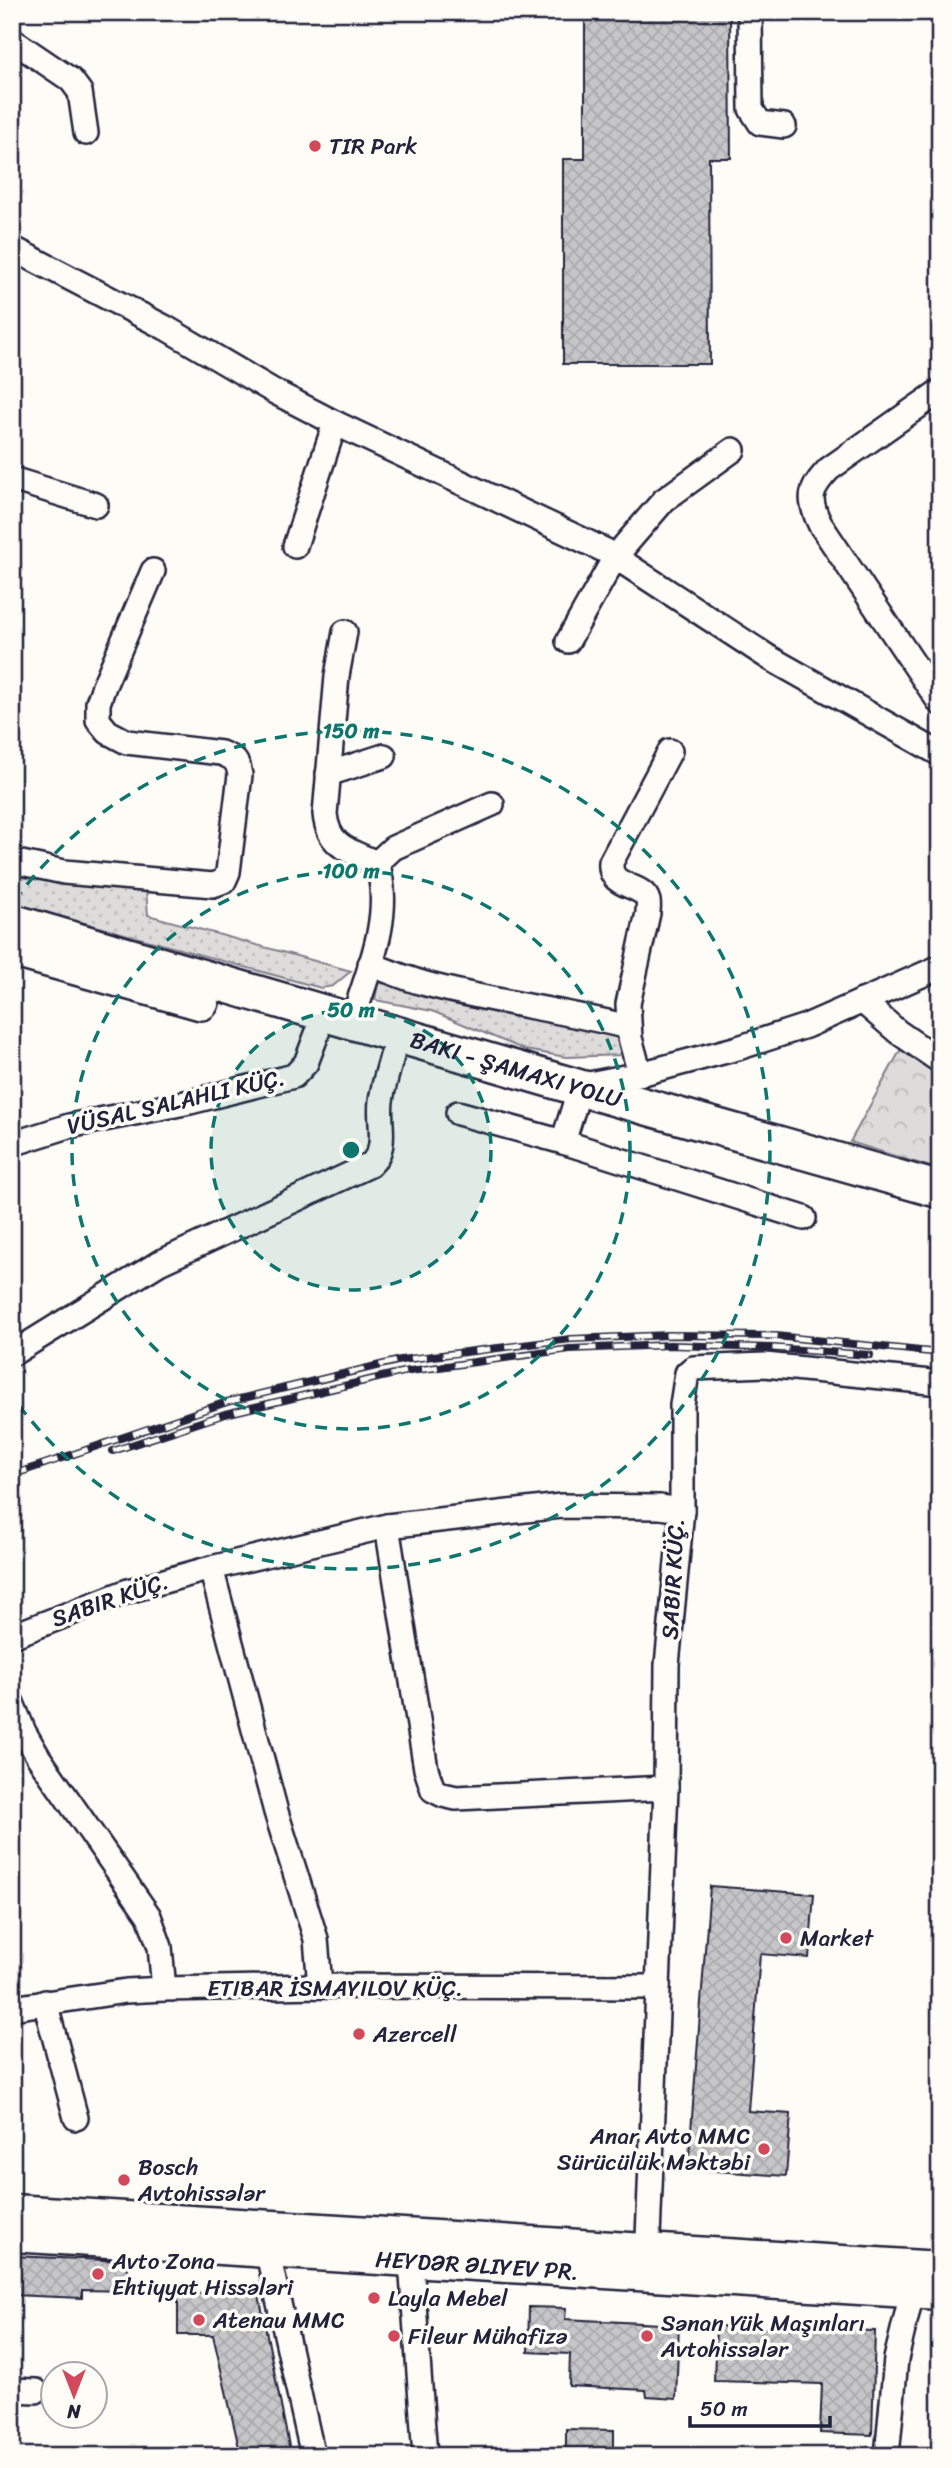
<svg xmlns="http://www.w3.org/2000/svg" width="952" height="2468" viewBox="0 0 952 2468" font-family="Sriracha,sans-serif">
	<defs>
		<pattern id="grass-dots" width="8" height="8" patternUnits="userSpaceOnUse" patternTransform="scale(1.75)"><rect width="8" height="8" fill="#dddcdb"/><path d="M2 2h.1M6 6h.1" fill="none" stroke="#bdbcbd" stroke-width="1.8" stroke-linecap="round"/></pattern>
		<pattern id="forest-crowns" width="20" height="18" patternUnits="userSpaceOnUse" patternTransform="scale(1.75)"><rect width="20" height="18" fill="#dddcdb"/><path d="M2 6a3 3 0 1 1 6 0M12 15a3 3 0 1 1 6 0" fill="none" stroke="#bdbcbd"/></pattern>
		<pattern id="building-cross-hatch" width="8" height="8" patternUnits="userSpaceOnUse" patternTransform="scale(1.75)"><rect width="8" height="8" fill="#c6c6c8"/><path d="M0 0l8 8M0 8l8-8" fill="none" stroke="#aaaaad"/></pattern>
	</defs>
	<rect width="100%" height="100%" fill="#fdfcf7"/>
	<filter id="ink" filterUnits="userSpaceOnUse"><feTurbulence type="fractalNoise" baseFrequency=".0143" numOctaves="2"/><feDisplacementMap in="SourceGraphic" scale="14" xChannelSelector="R" yChannelSelector="G"/><feConvolveMatrix kernelMatrix="1 2 1 2 8 2 1 2 1" color-interpolation-filters="sRGB"/></filter>
	<g filter="url(#ink)">
		<g fill="url(#grass-dots)" stroke="#807f8b" stroke-width="2">
			<polygon points="12,871 146,890 148,915 351,971 333,986 321,988 12,903"/>
			<polygon points="378,982 617,1030 623,1055 566,1057 525,1050 432,1011 375,1000"/>
		</g>
		<polygon fill="url(#forest-crowns)" stroke="#807f8b" stroke-width="2" points="901,1049 940,1073 940,1170 850,1142"/>
		<g fill="url(#building-cross-hatch)" stroke="#22223b" stroke-width="2">
			<polygon points="585,12 730,12 731,158 709,158 710,364 563,364 563,159 585,159"/>
			<polygon points="710,1886 814,1894 809,1958 760,1954 748,2111 791,2114 786,2176 688,2169"/>
			<polygon points="12,2256 128,2261 127,2291 82,2290 82,2298 12,2295"/>
			<polygon points="178,2293 259,2295 291,2456 241,2456 213,2335 178,2335"/>
			<polygon points="529,2307 566,2308 565,2319 679,2325 676,2399 647,2397 646,2390 569,2386 570,2354 528,2352"/>
			<polygon points="716,2326 875,2331 872,2435 820,2433 822,2384 714,2381"/>
			<polygon points="566,2429 614,2430 614,2456 566,2456"/>
		</g>
		<g fill="none" stroke-linecap="round" stroke-linejoin="round">
			<g stroke="#22223b" stroke-width="28">
				<g id="minor">
					<polyline points="750,12 751,109 760,123 784,126"/>
					<polyline points="12,40 71,80 80,92 86,133"/>
					<polyline points="12,248 166,328 275,392 335,423 606,551 768,657 940,754"/>
					<path d="M940,391L829,469C810,489 807,498 820,524L940,703"/>
					<polyline points="12,479 96,505"/>
					<polyline points="295,546 335,423"/>
					<path d="M345,632L337,676L325,814C328,847 350,851 377,863"/>
					<polyline points="568,641 615,557 664,500 733,450"/>
					<polyline points="328,774 384,756"/>
					<path d="M12,861L64,872L213,885L224,881L228,872L240,775C238,761 234,758 221,753L127,742L108,732L98,720V703L104,686L153,571"/>
					<path d="M370,964C388,971 407,979 426,984C493,1002 561,1010 628,1027"/>
					<polyline points="862,1001 898,1032 940,1061"/>
					<path d="M352,1021C368,972 394,914 377,863L393,848L492,804"/>
					<path d="M640,1074L630,1038L628,1004L648,913C648,909 649,905 648,901C643,882 608,890 611,862L670,751"/>
					<polyline points="458,1113 563,1142 804,1218"/>
					<polyline points="563,1142 580,1088 584,1085 640,1074 738,1048 806,1026 940,967"/>
					<polyline points="12,1144 69,1126 190,1102 294,1076 306,1063 317,1034"/>
					<path d="M12,1354L159,1263L370,1165C389,1147 378,1125 381,1101C383,1086 388,1071 392,1056"/>
					<polyline points="682,1510 682,1405 687,1373 693,1368 765,1365 940,1383"/>
					<polyline points="387,1526 426,1769 433,1790 443,1795 456,1798 666,1788"/>
					<polyline points="211,1568 276,1812 316,1939 320,1986"/>
					<polyline points="12,1636 128,1591 211,1568 387,1526 561,1506 660,1507 682,1510 667,1665 666,1788 647,2263"/>
					<polyline points="12,1703 24,1732 39,1758 149,1916 160,1947 164,1989"/>
					<polyline points="45,2002 76,2118"/>
					<polyline points="12,2008 126,1991 164,1989 320,1986 658,1987"/>
					<polyline points="268,2254 313,2456"/>
					<polyline points="411,2262 425,2456"/>
					<polyline points="12,2390 36,2391"/>
					<polyline points="887,2456 896,2359 916,2276"/>
				</g>
			</g>
			<g stroke="#22223b" stroke-width="35">
				<g id="major">
					<polyline points="12,2210 940,2267"/>
					<path id="s1" d="M12,2236L940,2294"/>
				</g>
			</g>
			<g stroke="#22223b" stroke-width="40">
				<g id="highway">
					<path id="s2" d="M12,922L580,1088L940,1190"/>
					<polyline points="12,949 201,1002"/>
				</g>
			</g>
			<use href="#minor" stroke="#fdfcf7" stroke-width="23"/>
			<use href="#major" stroke="#fdfcf7" stroke-width="30"/>
			<use href="#highway" stroke="#fdfcf7" stroke-width="35"/>
			<g stroke="#22223b" stroke-width="8">
				<g id="rail">
					<polyline points="113,1451 225,1414 403,1372 570,1349 670,1345 773,1348 870,1355"/>
					<polyline points="12,1475 227,1402 401,1360 571,1339 670,1335 776,1336 940,1353"/>
				</g>
			</g>
			<use href="#rail" stroke="#fdfcf7" stroke-width="5" stroke-dasharray="16" stroke-linecap="butt"/>
		</g>
	</g>
	<circle cx="351" cy="1150" r="140" fill="#0f766e" fill-opacity=".12"/>
	<g fill="none" stroke="#0f766e" stroke-width="3.5" stroke-dasharray="12 9">
		<circle cx="351" cy="1150" r="140"/>
		<circle cx="351" cy="1150" r="279"/>
		<path d="M14 901A419 419 0 1 1 14 1399"/>
	</g>
	<g fill="#d1495b" stroke="#fdfcf7" stroke-width="2.5">
		<circle cx="315" cy="146" r="7"/>
		<circle cx="786" cy="1938" r="7"/>
		<circle cx="359" cy="2034" r="7"/>
		<circle cx="764" cy="2149" r="7"/>
		<circle cx="124" cy="2180" r="7"/>
		<circle cx="98" cy="2274" r="7"/>
		<circle cx="374" cy="2298" r="7"/>
		<circle cx="199" cy="2320" r="7"/>
		<circle cx="394" cy="2336" r="7"/>
		<circle cx="647" cy="2336" r="7"/>
	</g>
	<g text-anchor="middle" dominant-baseline="central" stroke-width="7" stroke-linejoin="round" paint-order="stroke">
		<g font-size="23" fill="#22223b" stroke="#fdfcf7" text-anchor="start">
			<text x="329" y="146">TIR Park</text>
			<text x="800" y="1938">Market</text>
			<text x="373" y="2034">Azercell</text>
			<text x="750" y="2136" text-anchor="end">Anar Avto MMC<tspan x="750" dy="26">Sürücülük Məktəbi</tspan></text>
			<text x="138" y="2167">Bosch<tspan x="138" dy="26">Avtohissələr</tspan></text>
			<text x="112" y="2261">Avto Zona<tspan x="112" dy="26">Ehtiyyat Hissələri</tspan></text>
			<text x="388" y="2298">Layla Mebel</text>
			<text x="213" y="2320">Atenau MMC</text>
			<text x="661" y="2323">Sənan Yük Maşınları<tspan x="661" dy="26">Avtohissələr</tspan></text>
			<text x="408" y="2336">Fileur Mühafizə</text>
		</g>
		<g font-size="23" fill="#22223b" stroke="#fdfcf7">
			<text stroke="none"><textPath href="#s2" startOffset="525">BAKI - ŞAMAXI YOLU</textPath></text>
			<text transform="translate(176 1102) rotate(-13)">VÜSAL SALAHLI KÜÇ.</text>
			<text transform="translate(673 1579) rotate(-87)">SABIR KÜÇ.</text>
			<text transform="translate(110 1600) rotate(-19)">SABIR KÜÇ.</text>
			<text x="335" y="1988">ETIBAR İSMAYILOV KÜÇ.</text>
			<text stroke="none"><textPath href="#s1" startOffset="466">HEYDƏR ƏLIYEV PR.</textPath></text>
		</g>
	</g>
	<circle cx="351" cy="1150" r="10" fill="#0f766e" stroke="#fdfcf7" stroke-width="3.5"/>
	<g font-size="21" text-anchor="middle" font-weight="bold" fill="#0f766e" stroke="#fdfcf7" stroke-width="7" stroke-linejoin="round" paint-order="stroke">
		<text x="351" y="738">150 m</text>
		<text x="351" y="878">100 m</text>
		<text x="351" y="1017">50 m</text>
	</g>
	<rect width="952" height="2468" fill="none" stroke="#fdfcf7" stroke-width="42"/>
	<rect x="21" y="21" width="910" height="2426" fill="none" stroke="#22223b" stroke-width="2.5" filter="url(#ink)"/>
	<g transform="translate(74 2395) rotate(180)"><circle r="33" fill="#fdfcf7" stroke="#a5a5ac" stroke-width="2"/>
	<path d="M0-5L12 26L0 18L-12 26Z" fill="#d1495b"/>
	<text y="-10" font-size="19" font-weight="bold" text-anchor="middle" fill="#22223b">N</text>
	</g>
	<path d="M690 2416v10h140v-10" fill="none" stroke="#22223b" stroke-width="3.5"/>
	<text x="700" y="2416" font-size="21" fill="#22223b" stroke="#fdfcf7" stroke-width="5" paint-order="stroke">50 m</text>
</svg>
